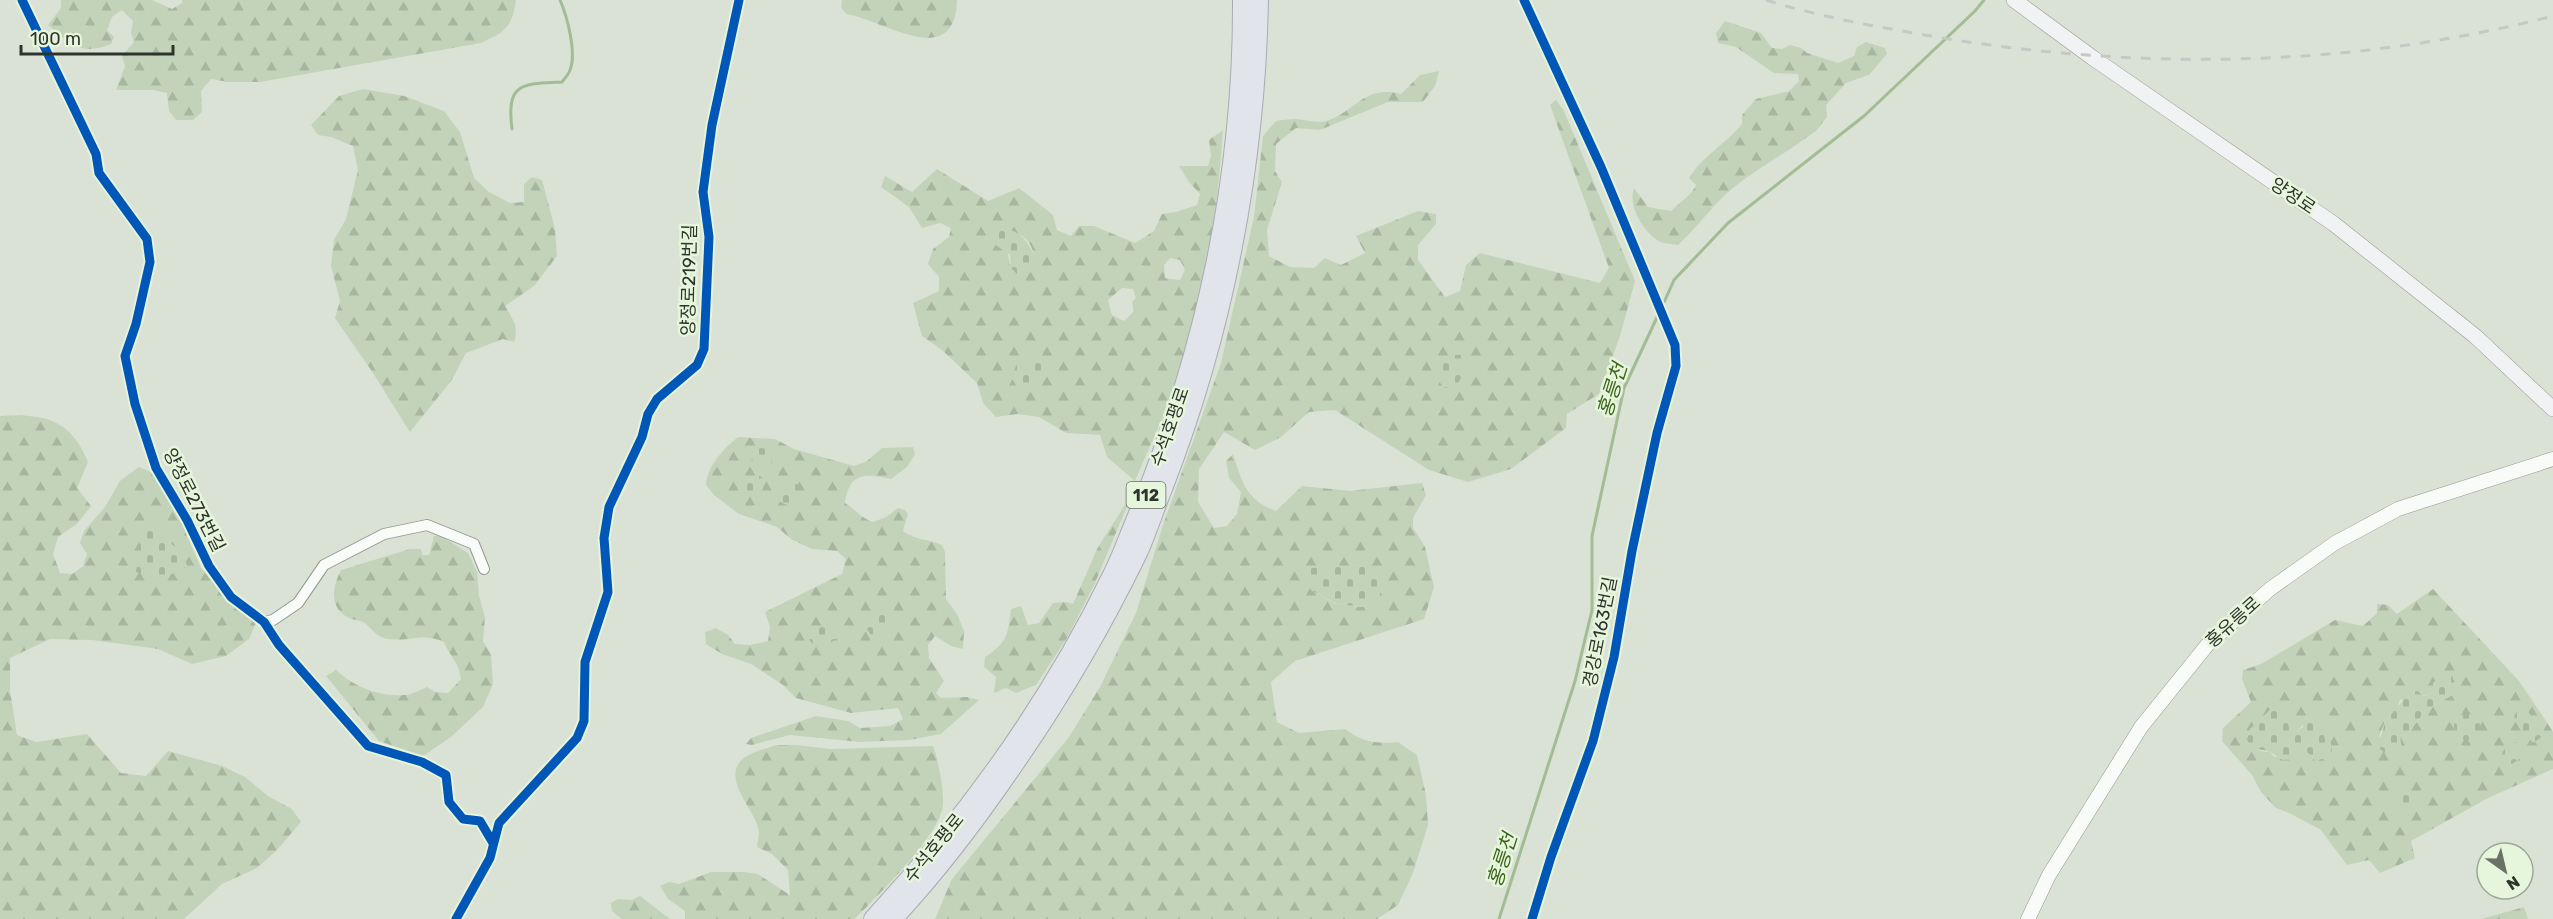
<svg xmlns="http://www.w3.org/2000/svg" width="2553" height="919" viewBox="0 0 2553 919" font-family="Rubik,'Noto Sans KR',sans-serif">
	<defs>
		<pattern id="forest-firs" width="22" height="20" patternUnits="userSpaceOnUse" patternTransform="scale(1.5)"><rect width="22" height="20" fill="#c3d3ba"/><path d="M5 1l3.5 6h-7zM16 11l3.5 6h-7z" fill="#a8b6a0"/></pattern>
		<pattern id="cemetery-stones" width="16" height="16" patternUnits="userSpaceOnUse" patternTransform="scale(1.5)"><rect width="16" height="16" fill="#c3d3ba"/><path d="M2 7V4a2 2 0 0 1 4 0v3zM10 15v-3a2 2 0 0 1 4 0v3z" fill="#a8b6a0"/></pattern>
	</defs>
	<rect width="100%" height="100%" fill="#dae2d5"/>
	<g fill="url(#forest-firs)" fill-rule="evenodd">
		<path d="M61,0H152L172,9L182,3V0H516C512,28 505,32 481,43L260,82H228L211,79L201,91L202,112L193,120H176L169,111L167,93L153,90H116L125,66L122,56L134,42L131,33L133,21L122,10L112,17L107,30L114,37L111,44C80,57 71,43 48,25L61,8Z"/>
		<path d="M842,0H957C955,72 884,20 846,14L841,7Z"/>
		<path d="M1725,21L1761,33L1772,48L1782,49L1790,45L1801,48L1807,53L1838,63L1854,56L1857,47L1866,42L1885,48L1887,54L1869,75L1846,83L1826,105L1827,117L1817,130C1790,151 1759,167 1733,188C1712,205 1698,227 1678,245C1674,244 1668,244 1664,243C1645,237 1627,206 1634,188L1648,207L1671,211C1680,202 1691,196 1696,185L1689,178C1703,155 1726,144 1742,124V115L1756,99L1789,91L1799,81L1798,74L1774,73L1736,47L1718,43L1716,33Z"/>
		<path d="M1439,71L1435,86L1423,102H1388L1320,130L1296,128L1276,144L1275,171L1282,182L1267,230L1269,256L1290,267L1314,268L1325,258L1341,265L1365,253L1356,236L1418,211L1436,214V224L1418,245V260L1445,297L1460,291L1466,265L1480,253L1600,283L1609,268L1550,105L1556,100L1564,111L1635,281L1620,336L1599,394L1567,414L1566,428L1511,469L1468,482L1429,470L1335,410L1309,412L1281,437L1255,450L1224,432L1199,469L1198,502L1214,528L1227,526L1237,514L1241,492L1229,478L1226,461L1233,454C1242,482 1246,500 1276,511L1302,486L1350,491L1422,483L1426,495L1413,518V528L1425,547L1434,587L1424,619L1295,661L1271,682L1277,722L1299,733L1345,729C1362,742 1376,744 1398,742L1417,755L1426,795L1428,825L1413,873L1398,905L1377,919H935L952,879L1069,737L1100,687L1136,613L1163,525L1221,363L1254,217L1263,136L1276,121C1282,120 1289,119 1295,119C1303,119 1311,122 1319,122C1351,120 1360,83 1401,94L1420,75ZM1363,565V607L1336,604L1312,591L1344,567Z"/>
		<path d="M363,89L404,96L444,111L460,132L474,178L489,192L510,203L524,202V184L532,177L542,180L555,229L557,256L534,286L505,306C513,319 519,328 514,342L503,339L466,353L451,381L410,432L373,373L335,318L340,301L331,266L334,240L346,219L358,170L353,146L331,137L318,135L311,125L339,96Z"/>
		<path d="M1223,130C1218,204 1208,277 1188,348C1175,393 1153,438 1135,481L1107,457L1100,435L1066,433L1039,417L1017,414L996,417L983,403L977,383L942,350L922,336L913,303L939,291V277L928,264L933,249L949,237L951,228L940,223L922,228L909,207L881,187L885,176L912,192L937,169L988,201L1019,188L1053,215L1057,230L1071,236L1079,226H1094L1135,243L1154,231L1162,214L1176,212L1197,205L1200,194L1189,182L1179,166H1208L1211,156L1209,140ZM1002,228C1019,234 1029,235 1034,255L1011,268ZM1170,258L1180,260L1185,270L1180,280L1165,278L1164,265ZM1122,288L1133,289L1136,298L1132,302L1134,311L1124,321L1112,315L1108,300Z"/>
		<path d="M0,416C44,414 70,418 88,462L77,488L91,506L78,523L58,537L53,554L60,573L72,574L83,566L87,554L80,543L84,531L105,507L120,481L139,467L151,472L179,517L201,568L231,604L256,623L249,639L226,656L192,664L158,649L92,640L50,639L10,658V690L17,735L36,742L87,734L121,773L146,776L168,751L222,766L245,777L268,796L292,809L301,822L277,850L257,868L222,884L184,919H0Z"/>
		<path d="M738,437L775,439L794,449L854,466L867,461L882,448L913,447L915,454L907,467L891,479C866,473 849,472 845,503C856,510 861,518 873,522L886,517L898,508L905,510L908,514L903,531C915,540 928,539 942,545L945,552L946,599L957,614L964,631L963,649L951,646L935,636L928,645L929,658L944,681L936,693L941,698L967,697L979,700L941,734L909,740L860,742L790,735L752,745L746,744L751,738L816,716L848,721L860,728L890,726L903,719L898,708L851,713L796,698L783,685L751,664L722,654L706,644L705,632L716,628L728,635L735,644L750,645L768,641L770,627L765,612L842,574L846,559L837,551L812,549L791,539L777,527L739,514L714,495L706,485C707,466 724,448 738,437Z"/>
		<path d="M1132,494L1095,583L1067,638L1036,685L1016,693L1006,688L994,693L996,677L984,667L985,657C1007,643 1008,635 1011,609L1021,606L1028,625L1039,623L1053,603L1066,602L1073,604L1098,547Z"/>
		<path d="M434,536H441L468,553L477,572L479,596L485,617L483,641L491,655L493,684L483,707L451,737L423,756L379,741L326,676L336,670C353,686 379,697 404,695C411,695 420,690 427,687L435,692L448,693L461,679C459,662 450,657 444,642C421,632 413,642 389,639C374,637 373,628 363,622C359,620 353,620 349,618C329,608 332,587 341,570L410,549H421L422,555H429Z"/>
		<path d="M2433,589L2519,681L2548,724L2553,732V769L2488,798L2411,841L2415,858L2380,873L2369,860L2347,865L2321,830L2291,814L2276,808L2261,792L2252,775L2222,741L2223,728L2251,702L2242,679L2243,670L2261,664L2335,620L2363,626L2377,613V604L2388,605L2397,614ZM2433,691L2452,695L2427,709L2408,733L2400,736L2401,749L2379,736L2385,722L2397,710L2400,700L2431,694ZM2287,722L2289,728L2296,732L2303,725L2316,761L2303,748L2295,754L2274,757L2270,752C2259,752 2254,749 2247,740Z"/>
		<path d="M777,745H797L831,749L933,746C938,758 946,798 942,810C934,841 879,894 855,919H685V911L668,899L660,886L669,882L679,884L711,872H745L758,874L790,895L788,870L772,854L757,847C757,843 759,837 759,833C759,825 752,814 748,807C723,766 736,756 777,745Z"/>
		<polygon points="640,896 670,919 622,919 612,911 611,903 618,899 632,900"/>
		<polygon points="2524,907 2528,919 2481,919"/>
	</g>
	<g fill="url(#cemetery-stones)">
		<path d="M990,228C1022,227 1027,240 1039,265L1028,274H1017L1011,268L1010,255L990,241Z"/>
		<polygon points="1449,355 1461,355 1465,369 1457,386 1444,388 1438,380 1439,365"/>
		<polygon points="1036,356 1044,360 1050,370 1038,385 1019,390 1011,377 1017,364"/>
		<polygon points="760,448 767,449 772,457 771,465 766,467 752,461 750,457"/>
		<path d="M749,476H760L765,480L762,491C753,496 748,498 741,491Z"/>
		<path d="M788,483L797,484L801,490L802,498C791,507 782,508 775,494Z"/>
		<path d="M155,525L164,539L183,552L187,566C171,578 155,579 136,572L141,528Z"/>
		<path d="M1363,565C1382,575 1384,577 1379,598L1363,607L1337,604L1312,591L1303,578L1311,568Z"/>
		<polygon points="881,609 889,617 890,625 884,632 871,635 867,629 869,619"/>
		<polygon points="822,627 834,630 837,638 825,647 816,647 810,641 808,634 813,628"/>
		<polygon points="2443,674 2452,675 2455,684 2453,695 2427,709 2408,733 2400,736 2401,749 2396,757 2387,755 2378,747 2385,722 2410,692 2418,691 2423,696 2431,694 2433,691 2433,683"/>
		<path d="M2279,709L2286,715L2289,728L2296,732C2307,725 2313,714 2327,726L2324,738L2331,743L2332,751L2327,760L2316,761L2303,748L2292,759L2283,760C2278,758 2274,754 2270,752C2258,747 2256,754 2247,740L2250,729L2270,710Z"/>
		<polygon points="2518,710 2527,711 2536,721 2543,736 2533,743 2519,727 2514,716"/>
		<circle cx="2467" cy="727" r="13"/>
		<polygon points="2515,742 2521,745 2522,757 2512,764 2505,762 2502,754 2506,746"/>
		<circle cx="2404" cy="800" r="11"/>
	</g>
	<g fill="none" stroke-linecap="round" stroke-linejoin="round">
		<g stroke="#a3bc94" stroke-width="3">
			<path d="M512,129C506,82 522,84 562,82C565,78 569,74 570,70C577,53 567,16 560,0"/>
			<polyline points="1662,307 1674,280 1728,223 1864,116 1975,11 1984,0"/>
			<polyline points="1499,919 1575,681 1592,610 1592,536 1624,388 1659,313"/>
		</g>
		<g stroke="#949990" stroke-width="12">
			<g id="minor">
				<polyline points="22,0 96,154 99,173 147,239 150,262 136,324 125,356 135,404 156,468 187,520 209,566 231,597 264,622 279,645 368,746 422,762 446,775 449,802 463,819 480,821 493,843"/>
				<polyline points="1524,0 1601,167 1675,345 1676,366 1657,433 1632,551 1614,657 1593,741 1551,857 1532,919"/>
				<polyline points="264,622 273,620 298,603 324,565 384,534 427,525 474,544 484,569"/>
				<polyline points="456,919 490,858 499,823 577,738 584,721 585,662 608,592 604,538 609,507 642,437 648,414 657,399 697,365 704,349 709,237 703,192 712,125 739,0"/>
			</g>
		</g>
		<g stroke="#949990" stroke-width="15">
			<polyline id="tertiary" points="2028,919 2049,875 2141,727 2208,644 2270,589 2335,543 2398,509 2553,459"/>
		</g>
		<g stroke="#949990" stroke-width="16">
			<polyline id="secondary" points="2014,0 2093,58 2334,224 2475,336 2553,409"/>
		</g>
		<g stroke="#a9abb2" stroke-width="20">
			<g id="trunk">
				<path d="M873,919C967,817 1050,702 1111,577C1121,558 1128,537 1137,516C1205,353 1243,177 1242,0"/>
				<path d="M893,919C935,874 974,823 1009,772C1058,702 1101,629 1138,553C1148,531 1155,508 1164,486C1224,332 1256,165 1259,0"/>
			</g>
		</g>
		<use href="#minor" stroke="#f9fbf9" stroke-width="10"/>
		<use href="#tertiary" stroke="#f9fbf9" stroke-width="14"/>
		<use href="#secondary" stroke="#f1f2f4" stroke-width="15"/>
		<use href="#trunk" stroke="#e2e4eb" stroke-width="18"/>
		<path stroke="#c6c8c5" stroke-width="3" stroke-dasharray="10 10" stroke-linecap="butt" d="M1766,0C1811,14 1856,23 1902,31C2119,71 2339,71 2553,16"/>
		<g stroke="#e6f6dc" stroke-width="13">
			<g id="cycleway">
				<polyline points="22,0 96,154 99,173 147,239 150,262 136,324 125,356 135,404 156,468 187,520 209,566 231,597 264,622 279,645 368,746 422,762 446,775 449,802 463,819 480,821 493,843"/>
				<polyline points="1524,0 1601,167 1675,345 1676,366 1657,433 1632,551 1614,657 1593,741 1551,857 1532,919"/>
				<polyline points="456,919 490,858 499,823 577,738 584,721 585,662 608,592 604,538 609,507 642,437 648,414 657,399 697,365 704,349 709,237 703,192 712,125 739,0"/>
			</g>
		</g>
		<use href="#cycleway" stroke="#0057b8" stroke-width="9"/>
	</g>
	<g text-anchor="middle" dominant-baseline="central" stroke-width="5" stroke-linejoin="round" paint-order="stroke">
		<rect fill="#e6f6dc" stroke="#656e60" stroke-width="1.5" x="1126.5" y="482" width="39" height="26" rx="4.5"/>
		<g font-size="16" font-weight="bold" fill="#2e342b">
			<text x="1146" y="495">112</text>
		</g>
		<g font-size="18" fill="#2e342b" stroke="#e6f6dc">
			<text transform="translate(2293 196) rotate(34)">양정로</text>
			<text transform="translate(689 280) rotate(-89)">양정로219번길</text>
			<text transform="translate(1170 427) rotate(-71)">수석호평로</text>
			<text transform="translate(194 500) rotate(63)">양정로273번길</text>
			<text transform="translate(2233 622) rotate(-42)">홍유릉로</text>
			<text transform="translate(1600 632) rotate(-79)">경강로163번길</text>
			<text transform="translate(934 848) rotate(-51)">수석호평로</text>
		</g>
		<g font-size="20" font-style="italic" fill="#3d641a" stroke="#e6f6dc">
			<text transform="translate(1612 390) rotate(-72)">홍릉천</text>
			<text transform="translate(1502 860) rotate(-72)">홍릉천</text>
		</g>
	</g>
	<g transform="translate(2505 871) rotate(146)"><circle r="28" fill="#e6f6dc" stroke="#9ca895" stroke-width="1.5"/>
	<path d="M0-4.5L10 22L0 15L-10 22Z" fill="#6a7166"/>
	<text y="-9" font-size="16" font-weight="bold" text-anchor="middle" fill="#2e342b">N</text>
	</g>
	<path d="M21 45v9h152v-9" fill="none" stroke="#2e342b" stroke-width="3"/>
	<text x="30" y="45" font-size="18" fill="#2e342b" stroke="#e6f6dc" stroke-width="4.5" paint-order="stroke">100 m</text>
</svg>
